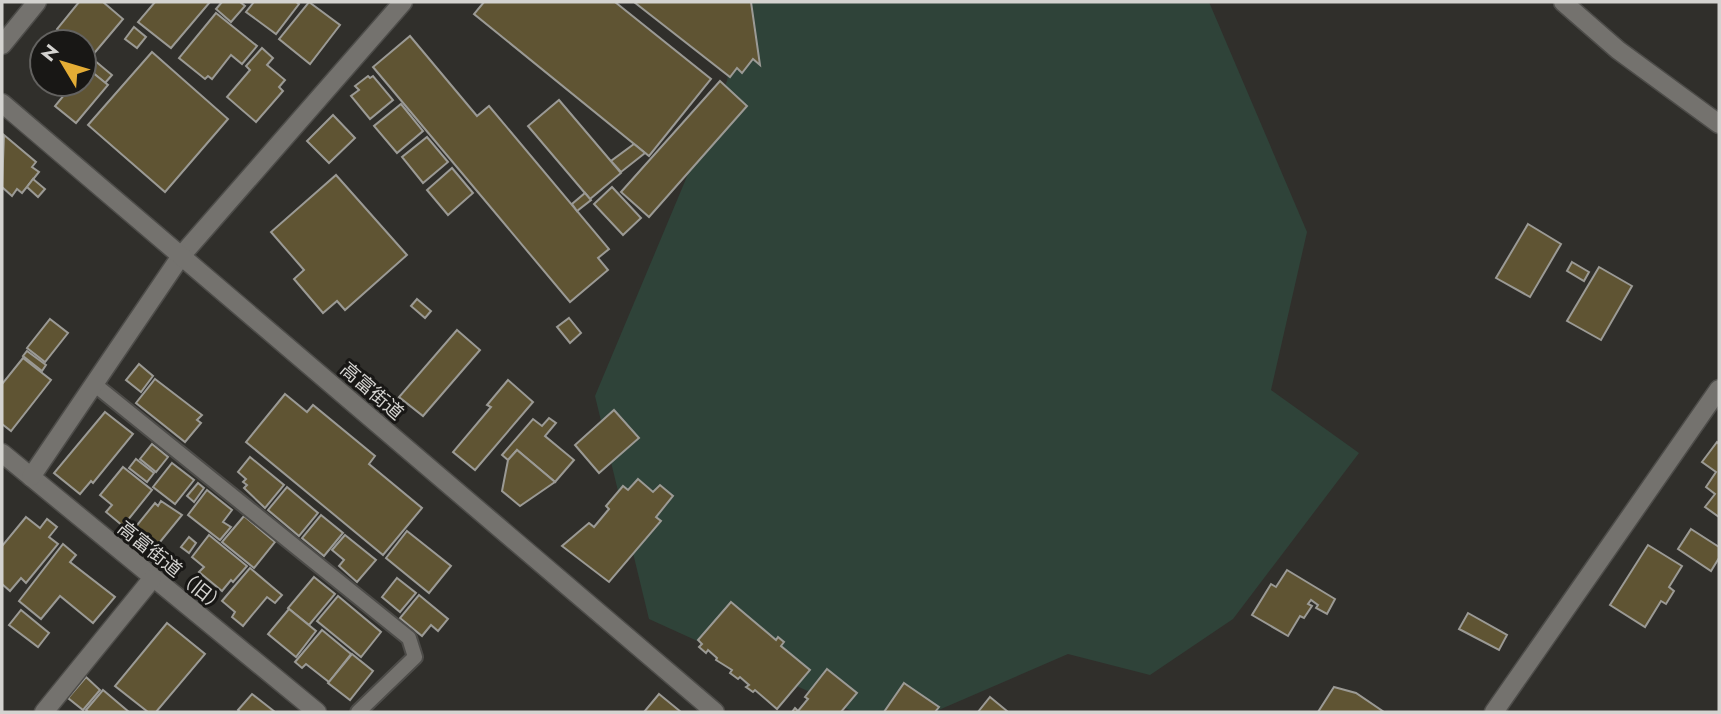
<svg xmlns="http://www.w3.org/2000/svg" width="1721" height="714" viewBox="0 0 1721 714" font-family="Jost,'Noto Sans JP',sans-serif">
	<rect width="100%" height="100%" fill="#302f2b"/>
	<polygon fill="#2f4339" points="740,2 1209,2 1307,232 1271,390 1359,453 1233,619 1150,675 1068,654 934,712 854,712 649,619 595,396 727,81"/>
	<g fill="#5f5433" stroke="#9b9a95" stroke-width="2">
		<polygon points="79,2 103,2 123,19 91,57 84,51 84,42 73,42 57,29"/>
		<polygon points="155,2 210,2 171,48 138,22"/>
		<polygon points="222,2 240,2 245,6 231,22 216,9"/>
		<polygon points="254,2 296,2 299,4 276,34 246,12"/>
		<polygon points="309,2 340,25 310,64 279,39"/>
		<polygon points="484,2 615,2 711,79 649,156 474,14"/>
		<polygon points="634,2 751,2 760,65 753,59 742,73 737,68 730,77"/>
		<polygon points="216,13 257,46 242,64 231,55 212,79 208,76 205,79 179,58"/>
		<polygon points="134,27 146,37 137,48 125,39"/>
		<polygon points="410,36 477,116 489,106 609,249 598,258 608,270 570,302 373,67"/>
		<polygon points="262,48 273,58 267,65 285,80 279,87 283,91 256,122 227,97 250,70 246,66"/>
		<polygon points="152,52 228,119 165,192 88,125"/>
		<polygon points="94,60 112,75 105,83 87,68"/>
		<polygon points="87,68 108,85 76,123 55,106 73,84 84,84 84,71"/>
		<polygon points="368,76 370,78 373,76 393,100 370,119 351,96 359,90 355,86"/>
		<polygon points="720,81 747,106 649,217 621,192"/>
		<polygon points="559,100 621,173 590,199 528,126"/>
		<polygon points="401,104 423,131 397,153 374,126"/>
		<polygon points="333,115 355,138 329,163 307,141"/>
		<polygon points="4,135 36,162 32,167 39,172 22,193 17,189 12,196 2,187"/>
		<polygon points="427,137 448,162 423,183 402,157"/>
		<polygon points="634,144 645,153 621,172 611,161"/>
		<polygon points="452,168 473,193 448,215 427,190"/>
		<polygon points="336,175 407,255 345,310 337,301 323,313 294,279 304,270 271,232"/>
		<polygon points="33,179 45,189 38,197 27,187"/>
		<polygon points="612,187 641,218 623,235 594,204"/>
		<polygon points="585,193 591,200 577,211 572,204"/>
		<polygon points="1528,224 1561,244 1530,297 1496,278"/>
		<polygon points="1572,262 1589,272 1584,281 1567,271"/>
		<polygon points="1599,267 1632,286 1601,340 1567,321"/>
		<polygon points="417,299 431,311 425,318 411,306"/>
		<polygon points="569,318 581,333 570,343 557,327"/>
		<polygon points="50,319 68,333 45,362 27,348"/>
		<polygon points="457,330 480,350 423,416 399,397"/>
		<polygon points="27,351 46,365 42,371 23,356"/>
		<polygon points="23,358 51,380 11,431 2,424 2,384"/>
		<polygon points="139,364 153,376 141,392 126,380"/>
		<polygon points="155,379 202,415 197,420 201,423 185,442 136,403"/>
		<polygon points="508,380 533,402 475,470 453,452 491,407 487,405"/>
		<polygon points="285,394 307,412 313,405 375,456 369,464 422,508 383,555 246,442"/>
		<polygon points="614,410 639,438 599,473 575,445"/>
		<polygon points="105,412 133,434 93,483 91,481 80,494 54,473"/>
		<polygon points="549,418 556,423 545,436 574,460 555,482 517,450 508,460 502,455 533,419 542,426"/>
		<polygon points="1717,442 1719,444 1719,517 1705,507 1715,494 1706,487 1716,472 1702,462"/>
		<polygon points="152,444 168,457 156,472 140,459"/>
		<polygon points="517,450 555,482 520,506 502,491 508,460"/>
		<polygon points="250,457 284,485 265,508 244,488 247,485 243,482 246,479 238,472"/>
		<polygon points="136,459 154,473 147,482 129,468"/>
		<polygon points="172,463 194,480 175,504 153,487"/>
		<polygon points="123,467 152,490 123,526 106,512 112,505 100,495"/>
		<polygon points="638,479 653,492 660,485 673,496 656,517 661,521 609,582 562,546 589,523 594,527 609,509 606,506 623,486 628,490"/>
		<polygon points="198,483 204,488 194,502 187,496"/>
		<polygon points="287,487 318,513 299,536 268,510"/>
		<polygon points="207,490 232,510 223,522 231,527 220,540 188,515"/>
		<polygon points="161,501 182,515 151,553 129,535 155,503 158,506"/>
		<polygon points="321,515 343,533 324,556 302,538"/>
		<polygon points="244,516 275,542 254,568 222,542"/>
		<polygon points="26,517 40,528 47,519 57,527 49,537 58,544 26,583 21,578 10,591 2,584 2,546"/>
		<polygon points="1691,529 1719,547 1719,558 1711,571 1678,549"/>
		<polygon points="407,531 451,566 429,593 386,558"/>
		<polygon points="209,535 247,566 233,582 231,580 222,591 199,572 204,567 192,557"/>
		<polygon points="345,535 376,560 357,582 339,566 344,560 332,550"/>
		<polygon points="189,537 196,543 189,553 181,547"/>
		<polygon points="63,544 76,555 70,562 115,597 93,623 60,596 41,619 19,601"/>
		<polygon points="1648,545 1682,566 1669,587 1674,591 1666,604 1661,601 1645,627 1610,605"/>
		<polygon points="250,568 282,595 275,603 267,597 243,626 232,617 235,612 222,601"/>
		<polygon points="1287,570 1335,599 1327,614 1316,608 1318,605 1311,600 1308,604 1312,606 1304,618 1300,616 1288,636 1252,615 1271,584 1276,587"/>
		<polygon points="314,577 335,594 309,625 288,608"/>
		<polygon points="397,578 416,593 400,612 382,597"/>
		<polygon points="419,595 448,619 438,631 431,625 422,636 400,618"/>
		<polygon points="338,596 381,632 361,657 317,621"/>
		<polygon points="731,602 776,640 778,637 784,642 781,646 810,670 777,709 755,690 753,692 746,687 749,685 740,677 738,679 730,673 732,670 716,660 717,658 708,650 706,653 699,647 702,644 698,640"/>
		<polygon points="289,609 316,631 296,657 268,634"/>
		<polygon points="21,610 49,633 38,647 9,625"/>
		<polygon points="1468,613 1507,635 1499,650 1459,629"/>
		<polygon points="167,623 205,654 156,712 148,712 115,686"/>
		<polygon points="322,630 351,654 329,682 306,664 302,668 295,662"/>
		<polygon points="352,654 373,671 350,700 328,683"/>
		<polygon points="827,669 857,693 841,712 792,712 795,708 798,711 808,699 805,697"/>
		<polygon points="86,677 100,690 83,710 68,698"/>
		<polygon points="904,683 939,707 935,712 884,712"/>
		<polygon points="1334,687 1356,693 1384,712 1318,712"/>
		<polygon points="103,690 129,712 88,712 86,710"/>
		<polygon points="252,694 275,712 240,712 238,710"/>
		<polygon points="659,694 681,712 644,712"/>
		<polygon points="990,697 1007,711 1006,712 978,712"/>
	</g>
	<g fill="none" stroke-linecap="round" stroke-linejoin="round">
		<g stroke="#4d4c49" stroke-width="18">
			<polyline id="lane" points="94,384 409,638 415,657 358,712"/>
		</g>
		<g stroke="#4d4c49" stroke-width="21">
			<g id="street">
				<polyline points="1563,2 1618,50 1719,124"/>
				<polyline points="2,45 37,2"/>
				<polyline points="2,453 317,712"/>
				<polyline points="31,477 181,256 403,2"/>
				<polyline points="44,712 152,579"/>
			</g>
		</g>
		<g stroke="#4d4c49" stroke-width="21">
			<g id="secondary">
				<polyline points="2,103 715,712"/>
				<polyline points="1494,712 1719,389"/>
			</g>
		</g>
		<use href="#lane" stroke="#74726e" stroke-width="14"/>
		<use href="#street" stroke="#74726e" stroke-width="18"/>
		<use href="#secondary" stroke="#74726e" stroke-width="18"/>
	</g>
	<g text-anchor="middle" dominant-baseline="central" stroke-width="6" stroke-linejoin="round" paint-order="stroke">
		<g font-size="19" fill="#d4d3d0" stroke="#181715">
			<text transform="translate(372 391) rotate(41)">高富街道</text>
			<text transform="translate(172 567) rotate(39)">高富街道（旧）</text>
		</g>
	</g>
	<rect width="1721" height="714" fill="none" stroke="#d4d3d0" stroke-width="7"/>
	<g transform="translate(63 63) rotate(308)"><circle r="33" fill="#181715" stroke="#636260" stroke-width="2"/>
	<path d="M0-5L12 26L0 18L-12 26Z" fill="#e4ad35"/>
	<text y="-10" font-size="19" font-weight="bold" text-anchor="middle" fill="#d4d3d0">N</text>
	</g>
</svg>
